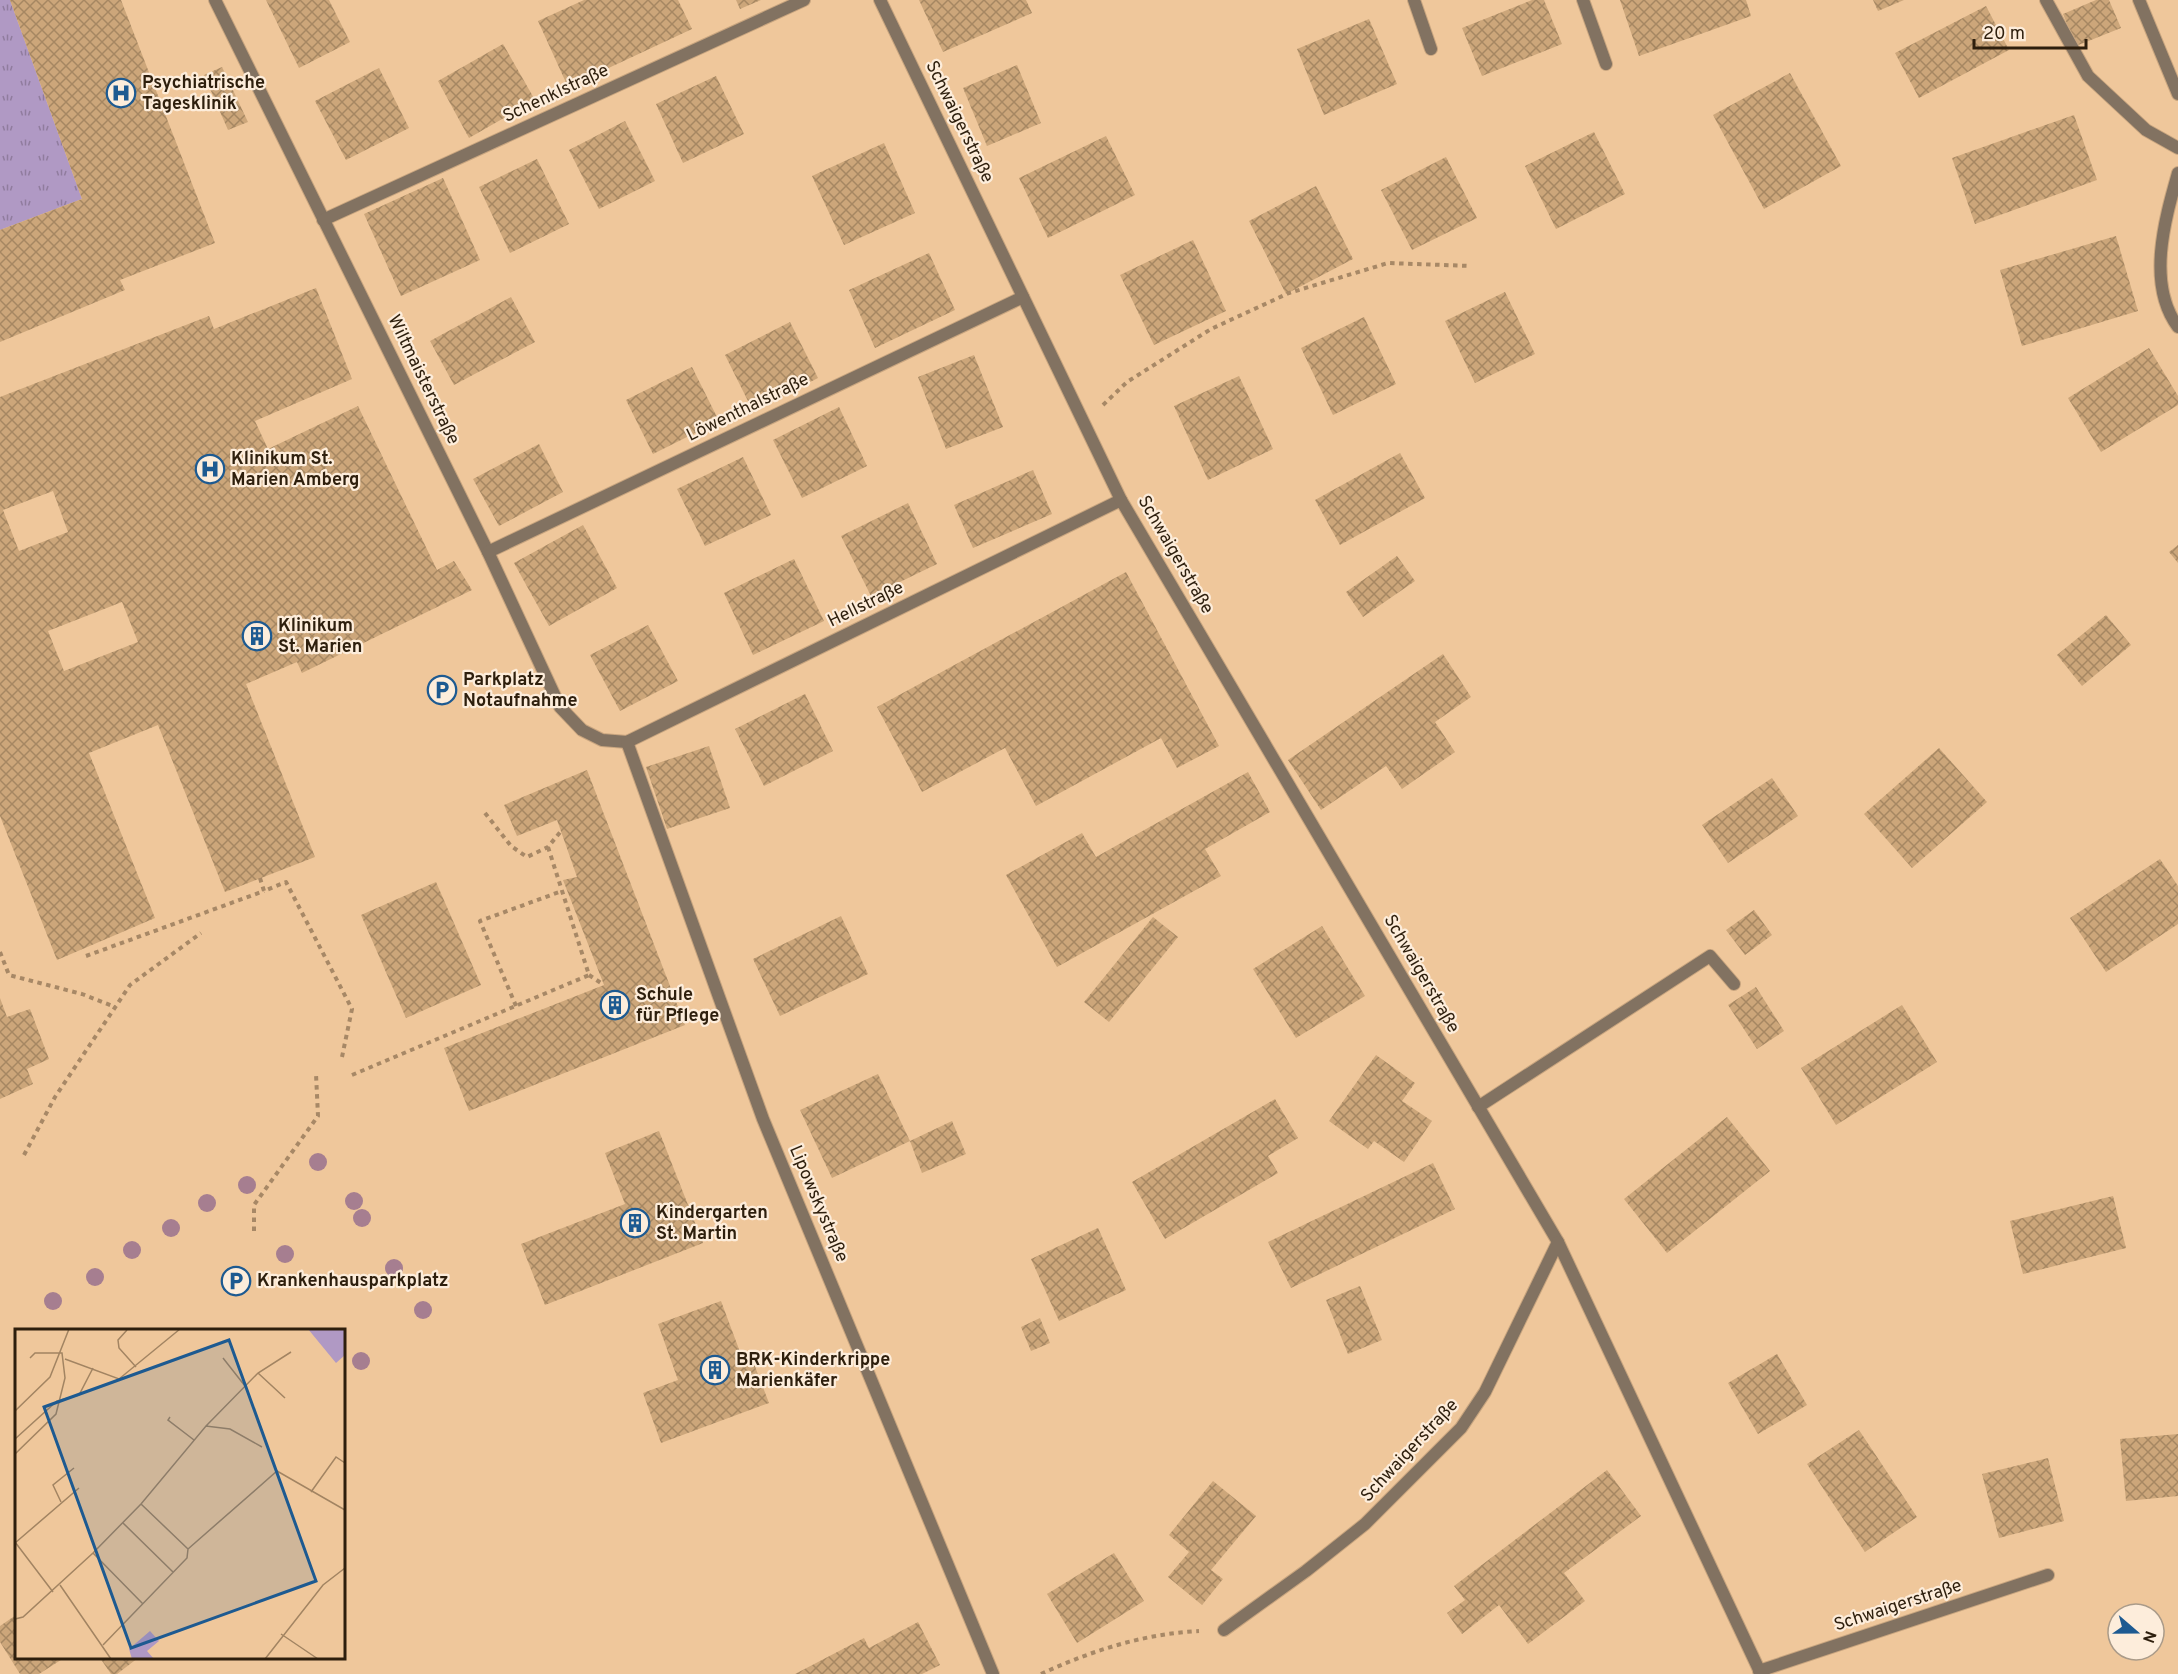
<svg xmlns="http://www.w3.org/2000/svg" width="2178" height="1674" viewBox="0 0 2178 1674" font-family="Overpass,sans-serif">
	<defs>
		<pattern id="grass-tufts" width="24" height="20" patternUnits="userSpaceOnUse" patternTransform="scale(1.5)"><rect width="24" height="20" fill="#b099c4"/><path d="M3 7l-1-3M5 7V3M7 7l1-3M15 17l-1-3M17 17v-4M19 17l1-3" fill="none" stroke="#907c9e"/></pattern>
		<pattern id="building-cross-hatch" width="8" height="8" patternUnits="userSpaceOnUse" patternTransform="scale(1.5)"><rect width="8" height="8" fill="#cca67a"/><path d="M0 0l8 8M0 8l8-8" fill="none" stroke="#a68762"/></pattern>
	</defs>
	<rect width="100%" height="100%" fill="#efc79b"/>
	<polygon fill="url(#grass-tufts)" points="0,0 10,0 82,199 0,230"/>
	<g fill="url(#building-cross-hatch)" fill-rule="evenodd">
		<polygon points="10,0 121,0 215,243 120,280 125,290 0,342 0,230 82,199"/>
		<polygon points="266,0 329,0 350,42 299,68"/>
		<polygon points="584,0 678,0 692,29 568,87 538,21"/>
		<polygon points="736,0 761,0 740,9"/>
		<polygon points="919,0 1026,0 1032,13 943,52"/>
		<polygon points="1532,0 1544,0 1562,44 1482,76 1462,28"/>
		<polygon points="1620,0 1746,0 1751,16 1639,56"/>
		<polygon points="1873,0 1904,0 1878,11"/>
		<polygon points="2096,0 2109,0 2121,28 2076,46 2063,14"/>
		<polygon points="1986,6 2009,50 1919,98 1895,53"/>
		<polygon points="1369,19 1397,84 1324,115 1297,49"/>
		<polygon points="503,44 535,100 469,138 438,81"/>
		<polygon points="1017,65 1041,123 987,146 963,88"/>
		<polygon points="222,67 248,122 228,130 204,75"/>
		<polygon points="379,68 409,128 346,160 315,101"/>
		<polygon points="1790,73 1841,166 1764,209 1713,115"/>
		<polygon points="716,76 744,134 683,163 656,104"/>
		<polygon points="2074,115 2097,180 1975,224 1952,158"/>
		<polygon points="625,121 655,181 599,209 569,150"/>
		<polygon points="1594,132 1625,194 1556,229 1525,166"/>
		<polygon points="1106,136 1135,195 1048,238 1019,178"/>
		<polygon points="884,143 915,213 844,245 812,176"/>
		<polygon points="1446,157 1477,218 1412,250 1381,190"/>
		<polygon points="537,159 569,224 510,253 479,187"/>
		<polygon points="443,178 480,260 401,296 364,214"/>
		<polygon points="1316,186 1353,259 1286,294 1249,221"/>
		<polygon points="2116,236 2138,311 2022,346 2000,270"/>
		<polygon points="1193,240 1226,311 1154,345 1120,275"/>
		<polygon points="929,253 955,310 875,348 849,290"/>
		<path d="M316,288L352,379L255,421L268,449L358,406L437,570L454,561L472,590L302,673L297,662L246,684L315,857L225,892L158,725L89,753L155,918L57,960L0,816V397L209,316L214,329ZM53,491L68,532L19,551L3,510ZM122,602L138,642L64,671L48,631Z"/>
		<polygon points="1505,292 1535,354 1475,383 1445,321"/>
		<polygon points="511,297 535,342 454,385 430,341"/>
		<polygon points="1364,317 1396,384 1333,415 1301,348"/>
		<polygon points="790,322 818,378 753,411 725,355"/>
		<polygon points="2149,348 2178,396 2178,405 2101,452 2068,398"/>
		<polygon points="974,355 1003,427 946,449 918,377"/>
		<polygon points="692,367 719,421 653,454 626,400"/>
		<polygon points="1239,376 1273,449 1208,480 1174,406"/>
		<polygon points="839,407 867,466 802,498 773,440"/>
		<polygon points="539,444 563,492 499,526 473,479"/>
		<polygon points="1400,453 1425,498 1340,545 1315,500"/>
		<polygon points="743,457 771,515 705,546 677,489"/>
		<polygon points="1033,470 1052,514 973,548 954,505"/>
		<polygon points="908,503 937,564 871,596 841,536"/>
		<polygon points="583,525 617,588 549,626 514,563"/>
		<polygon points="2178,545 2178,563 2169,552"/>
		<polygon points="1397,556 1415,581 1363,617 1346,592"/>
		<polygon points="794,559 824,621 753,655 724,593"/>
		<polygon points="1126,572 1219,746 1177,768 1161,738 1036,806 1005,748 922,792 877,707"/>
		<polygon points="2106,615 2131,645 2082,686 2057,655"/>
		<polygon points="648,625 678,681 620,711 590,655"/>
		<polygon points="1443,654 1471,697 1435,722 1455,752 1402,789 1386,766 1321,810 1288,760"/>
		<polygon points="805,694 833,751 764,786 735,729"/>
		<polygon points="709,746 730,808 667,829 646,767"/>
		<polygon points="1939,748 1987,802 1912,868 1864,814"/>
		<polygon points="587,770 685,1025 469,1111 444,1048 604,985 563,880 577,877 557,820 517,836 504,805"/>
		<polygon points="1248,772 1270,812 1205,849 1221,876 1057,967 1006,875 1082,833 1096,857"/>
		<polygon points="1772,778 1798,816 1728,863 1702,825"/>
		<polygon points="2160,859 2178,886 2178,924 2106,972 2070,918"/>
		<polygon points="436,882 481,985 406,1018 361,915"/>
		<polygon points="1754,910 1772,935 1745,955 1726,930"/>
		<polygon points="841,916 868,974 780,1016 753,959"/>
		<polygon points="1153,917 1178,937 1109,1022 1084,1002"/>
		<polygon points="1322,926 1365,996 1296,1038 1253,969"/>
		<polygon points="1756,987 1784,1031 1757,1049 1728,1005"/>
		<polygon points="0,998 7,1017 30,1009 49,1059 27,1069 33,1084 0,1099"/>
		<polygon points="1902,1005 1937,1062 1836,1125 1801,1068"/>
		<polygon points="1376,1055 1415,1083 1402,1101 1432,1121 1404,1162 1374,1141 1368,1149 1329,1121"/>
		<polygon points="878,1074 910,1141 832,1178 800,1110"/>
		<polygon points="1275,1099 1298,1138 1268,1156 1278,1173 1165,1239 1132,1182"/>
		<polygon points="1727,1117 1770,1171 1667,1253 1624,1199"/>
		<polygon points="952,1121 966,1154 922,1173 910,1141"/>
		<polygon points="659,1131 703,1243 545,1305 521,1244 625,1204 605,1153"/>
		<polygon points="1433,1163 1455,1209 1291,1288 1268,1242"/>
		<polygon points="2113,1196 2126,1248 2023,1274 2010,1221"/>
		<polygon points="1098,1228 1126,1290 1059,1321 1031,1259"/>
		<polygon points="1360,1286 1382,1340 1348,1354 1326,1300"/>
		<polygon points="721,1301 743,1360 751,1356 769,1403 661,1443 643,1393 678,1380 658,1324"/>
		<polygon points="1040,1318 1050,1343 1031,1351 1021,1327"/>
		<polygon points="1777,1354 1807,1405 1758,1434 1728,1383"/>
		<polygon points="1859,1430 1917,1517 1865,1552 1807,1464"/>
		<polygon points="2178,1434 2178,1496 2126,1501 2120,1439"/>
		<polygon points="2048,1458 2064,1521 1999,1538 1982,1474"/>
		<polygon points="1607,1470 1641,1516 1564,1573 1585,1601 1528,1644 1499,1605 1462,1634 1447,1613 1465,1600 1454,1586"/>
		<polygon points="1213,1481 1256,1516 1211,1570 1223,1579 1202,1605 1168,1577 1189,1552 1169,1535"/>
		<polygon points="1114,1553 1144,1601 1077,1643 1047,1594"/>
		<polygon points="16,1615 16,1658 64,1658 39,1674 20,1674 0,1642 0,1626"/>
		<polygon points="918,1622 940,1665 922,1674 795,1674 864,1638 869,1648"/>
		<polygon points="100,1658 138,1658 117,1674 111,1674"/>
	</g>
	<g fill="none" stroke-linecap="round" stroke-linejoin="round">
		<g stroke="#c8a57f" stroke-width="14">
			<g id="street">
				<polyline points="215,0 488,552 560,707 582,730 602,740 627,742 1121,500"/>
				<polyline points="880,0 1121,500 1558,1242 1485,1392 1461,1428 1365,1524 1306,1571 1224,1630"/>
				<polyline points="1414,0 1431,49"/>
				<polyline points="1583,0 1606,64"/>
				<polyline points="2046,0 2088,76 2146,130 2178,148"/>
				<polyline points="2139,0 2178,94"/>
				<path d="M2178,173C2165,219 2146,284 2178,327"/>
				<polyline points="323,220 804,0"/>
				<polyline points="488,552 1023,297"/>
				<polyline points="627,742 763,1119 993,1674"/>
				<polyline points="1478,1107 1710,956 1734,984"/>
				<polyline points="1558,1242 1761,1674"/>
				<polyline points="1759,1671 2048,1575"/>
			</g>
		</g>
		<g stroke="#a78866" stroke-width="4" stroke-dasharray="4.5 4.5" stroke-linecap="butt">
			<polyline points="1103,405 1127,382 1211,329 1289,293 1388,263 1471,266"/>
			<polyline points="485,813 511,846 527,857 548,847 561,831"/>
			<polyline points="260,878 264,891 286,882 352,1009 342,1057"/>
			<polyline points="0,952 9,975 82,994 115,1007"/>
			<polyline points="86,956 264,891"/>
			<polyline points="589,975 604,985"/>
			<polyline points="516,1006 480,921 562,891"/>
			<polyline points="352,1075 589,975 548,847"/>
			<polyline points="24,1155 55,1097 130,985 201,933"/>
			<polyline points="254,1231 254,1205 318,1116 316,1074"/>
			<path d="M1041,1674C1091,1651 1142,1634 1199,1631"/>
		</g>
		<use href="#street" stroke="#827261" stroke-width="12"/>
	</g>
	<g fill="#a67e90">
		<circle cx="318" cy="1162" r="9"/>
		<circle cx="247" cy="1185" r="9"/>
		<circle cx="354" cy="1201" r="9"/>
		<circle cx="207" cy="1203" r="9"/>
		<circle cx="362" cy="1218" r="9"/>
		<circle cx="171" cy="1228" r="9"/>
		<circle cx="132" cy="1250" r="9"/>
		<circle cx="285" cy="1254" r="9"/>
		<circle cx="394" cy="1268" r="9"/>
		<circle cx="95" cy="1277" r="9"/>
		<circle cx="53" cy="1301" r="9"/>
		<circle cx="423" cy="1310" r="9"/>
		<circle cx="361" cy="1361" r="9"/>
	</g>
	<defs>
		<g id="hospital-ring" transform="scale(1.5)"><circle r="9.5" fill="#fdeddb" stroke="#1d5a91" stroke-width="1.5"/><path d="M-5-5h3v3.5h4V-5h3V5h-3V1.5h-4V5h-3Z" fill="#1d5a91"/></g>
		<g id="building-ring" transform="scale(1.5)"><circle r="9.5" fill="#fdeddb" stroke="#1d5a91" stroke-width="1.5"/><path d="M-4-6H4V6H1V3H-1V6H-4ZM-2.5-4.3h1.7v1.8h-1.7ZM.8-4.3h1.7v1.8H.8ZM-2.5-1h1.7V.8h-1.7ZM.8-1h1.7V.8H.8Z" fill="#1d5a91"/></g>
		<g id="parking-ring" transform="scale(1.5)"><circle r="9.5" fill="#fdeddb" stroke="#1d5a91" stroke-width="1.5"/><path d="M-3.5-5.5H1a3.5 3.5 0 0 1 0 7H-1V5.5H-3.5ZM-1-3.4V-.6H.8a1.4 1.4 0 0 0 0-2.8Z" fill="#1d5a91"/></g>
	</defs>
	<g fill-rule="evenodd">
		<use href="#hospital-ring" x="121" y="93"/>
		<use href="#hospital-ring" x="210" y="469"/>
		<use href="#building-ring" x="257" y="636"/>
		<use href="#parking-ring" x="442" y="690"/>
		<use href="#building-ring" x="615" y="1005"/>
		<use href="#building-ring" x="635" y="1223"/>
		<use href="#parking-ring" x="236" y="1281"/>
		<use href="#building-ring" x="715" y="1370"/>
	</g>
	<g text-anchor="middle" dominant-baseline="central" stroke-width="4.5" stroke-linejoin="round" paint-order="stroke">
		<g font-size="18" font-weight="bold" fill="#2e1f0d" stroke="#fdeddb" text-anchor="start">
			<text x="142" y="83">Psychiatrische<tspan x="142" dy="21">Tagesklinik</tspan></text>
			<text x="231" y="459">Klinikum St.<tspan x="231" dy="21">Marien Amberg</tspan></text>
			<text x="278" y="626">Klinikum<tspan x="278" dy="21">St. Marien</tspan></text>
			<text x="463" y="680">Parkplatz<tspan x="463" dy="21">Notaufnahme</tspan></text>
			<text x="636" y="995">Schule<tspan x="636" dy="21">für Pflege</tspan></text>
			<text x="656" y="1213">Kindergarten<tspan x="656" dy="21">St. Martin</tspan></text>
			<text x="257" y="1281">Krankenhausparkplatz</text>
			<text x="736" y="1360">BRK-Kinderkrippe<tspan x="736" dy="21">Marienkäfer</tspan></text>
		</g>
		<g font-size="18" fill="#2e1f0d" stroke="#fdeddb">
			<text transform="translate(556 94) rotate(-25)">Schenklstraße</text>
			<text transform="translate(959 122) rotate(64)">Schwaigerstraße</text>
			<text transform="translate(423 380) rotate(64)">Wiltmaisterstraße</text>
			<text transform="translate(748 408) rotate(-26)">Löwenthalstraße</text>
			<text transform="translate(1175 555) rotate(60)">Schwaigerstraße</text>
			<text transform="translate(866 605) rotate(-26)">Hellstraße</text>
			<text transform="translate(1421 974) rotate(60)">Schwaigerstraße</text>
			<text transform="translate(818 1204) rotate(67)">Lipowskystraße</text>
			<text transform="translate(1410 1451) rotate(-47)">Schwaigerstraße</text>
			<text transform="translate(1898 1606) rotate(-18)">Schwaigerstraße</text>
		</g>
	</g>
	<g transform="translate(15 1329)">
		<rect width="330" height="330" fill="#efc79b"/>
		<path d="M135,302L144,312L132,322L139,330H117L114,320Z" fill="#b099c4"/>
		<path d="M293,0H330V26L321,34Z" fill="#b099c4"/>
		<path fill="none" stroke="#a28462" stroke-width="1.5" d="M112,1L103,11L104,19L121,38M208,29L230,57M50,30L104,50L165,0M243,44L270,69M0,82L35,48L54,0M155,88L153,91L179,111M191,97L243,44L276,23M0,110L42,72L64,66L78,39M0,125L41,85L50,49L47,24H20L15,29M296,163L321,128L330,134M46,173L38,156L59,139M126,175L173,220M108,194L158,243M0,213L38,263M0,214L64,159M173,220L262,142L330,181M78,224L128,275M45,256L96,330M0,290L8,288L78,224L126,175L191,97L215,100L247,118M266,305L303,330M88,316L172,229L173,220M250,330L308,256L330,239"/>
		<path fill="#1d5a91" fill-opacity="0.15" stroke="#1d5a91" stroke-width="3" d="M214,11L301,252L116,319L29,78Z"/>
		<rect width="330" height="330" fill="none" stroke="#2e1f0d" stroke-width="3"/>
	</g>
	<g transform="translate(2136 1632) rotate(110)"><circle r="28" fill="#fdeddb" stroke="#aa9b89" stroke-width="1.5"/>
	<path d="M0-4.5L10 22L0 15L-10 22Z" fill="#1d5a91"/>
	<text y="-9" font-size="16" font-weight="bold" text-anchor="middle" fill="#2e1f0d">N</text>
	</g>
	<path d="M1974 39v9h112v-9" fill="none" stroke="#2e1f0d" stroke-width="3"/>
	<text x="1983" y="39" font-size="18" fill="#2e1f0d" stroke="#fdeddb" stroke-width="4.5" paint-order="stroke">20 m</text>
</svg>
